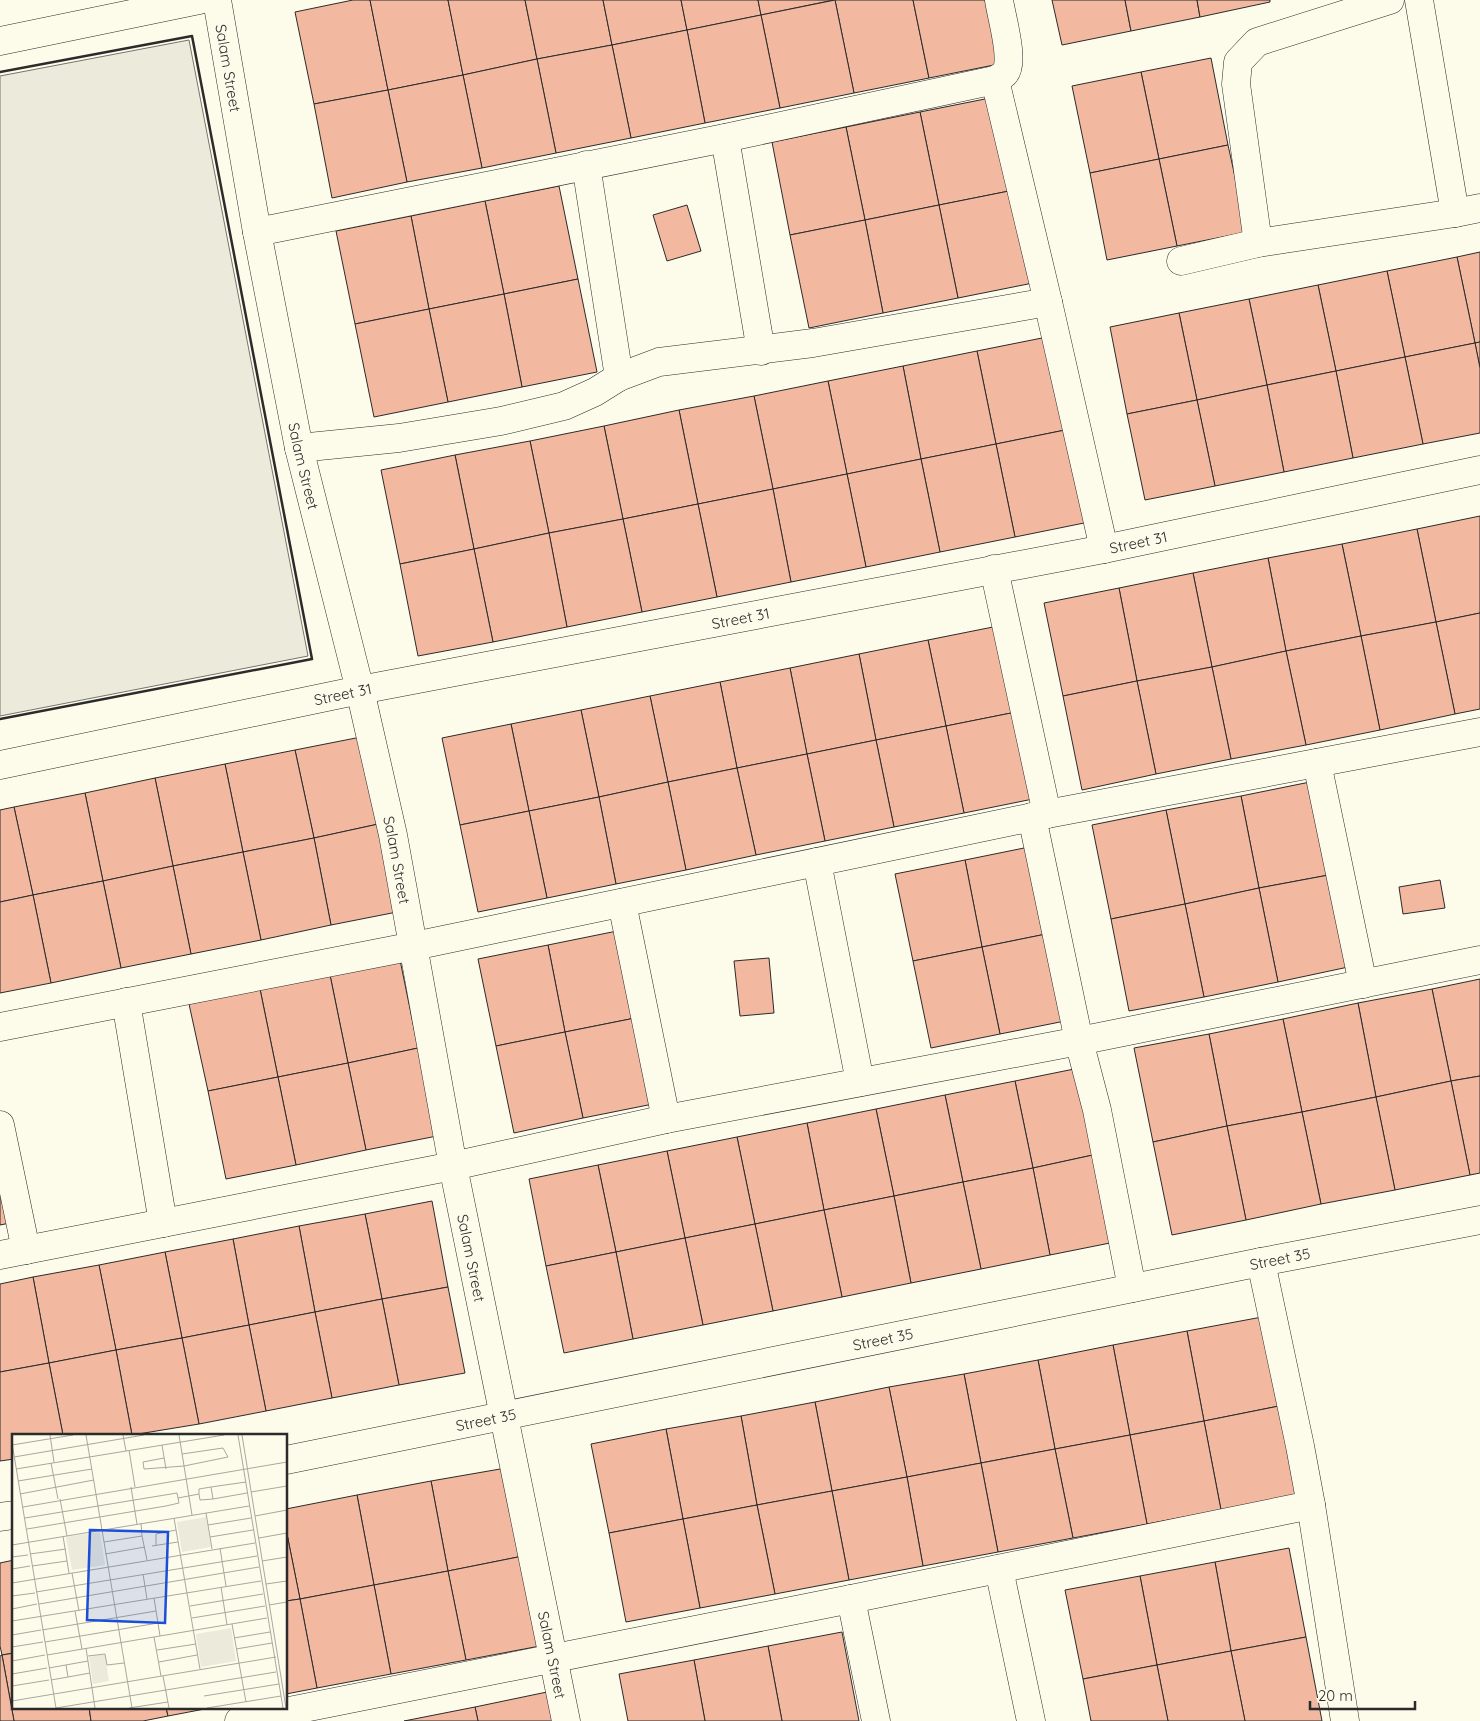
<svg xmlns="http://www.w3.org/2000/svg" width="1480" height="1721" viewBox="0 0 1480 1721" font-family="Quicksand,sans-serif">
	<rect width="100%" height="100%" fill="#fdfbea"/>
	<polygon fill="#ecebdb" stroke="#74746e" points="189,40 308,656 0,716 0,76"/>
	<g fill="#f2b8a0" stroke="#2b2b2b">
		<polygon points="353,0 370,0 388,90 314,104 295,12"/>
		<polygon points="370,0 448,0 463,75 388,90"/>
		<polygon points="448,0 525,0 537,59 463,75"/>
		<polygon points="525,0 603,0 612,45 537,59"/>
		<polygon points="603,0 681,0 687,30 612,45"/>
		<polygon points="681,0 758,0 761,15 687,30"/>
		<polygon points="758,0 834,0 761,15"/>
		<polygon points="835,0 913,0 929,78 854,93"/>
		<polygon points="835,0 854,93 780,108 761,15"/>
		<polygon points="913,0 991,0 1004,63 929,78"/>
		<polygon points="1052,0 1125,0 1131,31 1062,45"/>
		<polygon points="1125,0 1197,0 1200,17 1131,31"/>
		<polygon points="1197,0 1270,0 1270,2 1200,17"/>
		<polygon points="761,15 780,108 705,123 687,30"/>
		<polygon points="687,30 705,123 631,138 612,45"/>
		<polygon points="612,45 631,138 556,153 537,59"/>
		<polygon points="1211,58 1228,145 1159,159 1141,72"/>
		<polygon points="537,59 556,153 482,168 463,75"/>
		<polygon points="1141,72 1159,159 1090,173 1072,86"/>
		<polygon points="463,75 482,168 407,182 388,90"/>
		<polygon points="388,90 407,182 332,198 314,104"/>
		<polygon points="995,97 1014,190 939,205 920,112"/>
		<polygon points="920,112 939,205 865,220 846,127"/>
		<polygon points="846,127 865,220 790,235 772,142"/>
		<polygon points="1228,145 1247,232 1177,246 1159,159"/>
		<polygon points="1159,159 1177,246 1107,260 1090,173"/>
		<polygon points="559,186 578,279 504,294 485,201"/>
		<polygon points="1014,190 1033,283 958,298 939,205"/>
		<polygon points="485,201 504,294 429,309 411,216"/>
		<polygon points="687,205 701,251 667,261 653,215"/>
		<polygon points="939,205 958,298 883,313 865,220"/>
		<polygon points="411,216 429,309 355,324 336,231"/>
		<polygon points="865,220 883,313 809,328 790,235"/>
		<polygon points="1480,252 1480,342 1475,343 1457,257"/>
		<polygon points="1457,257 1475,343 1405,357 1387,271"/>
		<polygon points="1387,271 1405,357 1336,371 1318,285"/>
		<polygon points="578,279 597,372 522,387 504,294"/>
		<polygon points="1318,285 1336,371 1267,385 1249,299"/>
		<polygon points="504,294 522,387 448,402 429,309"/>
		<polygon points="1249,299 1267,385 1197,400 1179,313"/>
		<polygon points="429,309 448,402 374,417 355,324"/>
		<polygon points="1179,313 1197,400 1127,414 1110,327"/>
		<polygon points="1052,336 1070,429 996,444 977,351"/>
		<polygon points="1480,342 1480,368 1475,343"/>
		<polygon points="1475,343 1480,368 1480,433 1423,444 1405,357"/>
		<polygon points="977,351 996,444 921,459 903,366"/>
		<polygon points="1405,357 1423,444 1353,458 1336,371"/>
		<polygon points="903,366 921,459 847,474 828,381"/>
		<polygon points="1336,371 1353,458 1284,472 1267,385"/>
		<polygon points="828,381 847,474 773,489 754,396"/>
		<polygon points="1267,385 1284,472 1215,486 1197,400"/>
		<polygon points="754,396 773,489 698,504 679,410"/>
		<polygon points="1197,400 1215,486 1145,500 1127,414"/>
		<polygon points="679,410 698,504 623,519 604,426"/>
		<polygon points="604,426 623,519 549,533 530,441"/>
		<polygon points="1070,429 1089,522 1015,537 996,444"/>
		<polygon points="530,441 549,533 474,549 455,455"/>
		<polygon points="996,444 1015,537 940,552 921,459"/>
		<polygon points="455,455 474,549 400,564 381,470"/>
		<polygon points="921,459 940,552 866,567 847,474"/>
		<polygon points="847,474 866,567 791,582 773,489"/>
		<polygon points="773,489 791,582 717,597 698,504"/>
		<polygon points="698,504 717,597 642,612 623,519"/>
		<polygon points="1480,516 1480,613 1436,622 1417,529"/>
		<polygon points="623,519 642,612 567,627 549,533"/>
		<polygon points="1417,529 1436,622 1361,636 1342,544"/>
		<polygon points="549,533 567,627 493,642 474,549"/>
		<polygon points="1342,544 1361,636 1286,651 1268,558"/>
		<polygon points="474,549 493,642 418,656 400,564"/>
		<polygon points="1268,558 1286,651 1212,667 1193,573"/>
		<polygon points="1193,573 1212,667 1137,681 1119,588"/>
		<polygon points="1119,588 1137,681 1063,696 1044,603"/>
		<polygon points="1480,613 1480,709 1455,714 1436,622"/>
		<polygon points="1436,622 1455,714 1380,730 1361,636"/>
		<polygon points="998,626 1016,712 946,726 928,640"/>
		<polygon points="1361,636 1380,730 1306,745 1286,651"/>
		<polygon points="928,640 946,726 876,740 859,654"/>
		<polygon points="1286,651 1306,745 1231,759 1212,667"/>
		<polygon points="859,654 876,740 807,754 790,668"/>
		<polygon points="1212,667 1231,759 1156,774 1137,681"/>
		<polygon points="790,668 807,754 737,768 720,682"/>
		<polygon points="1137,681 1156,774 1082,790 1063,696"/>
		<polygon points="720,682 737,768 668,782 650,696"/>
		<polygon points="650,696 668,782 599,797 581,710"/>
		<polygon points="581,710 599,797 529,811 511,724"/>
		<polygon points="1016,712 1033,799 964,813 946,726"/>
		<polygon points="511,724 529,811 460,825 442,738"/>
		<polygon points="946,726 964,813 894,827 876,740"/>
		<polygon points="366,736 383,823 314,838 295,750"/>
		<polygon points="876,740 894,827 825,841 807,754"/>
		<polygon points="295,750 314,838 243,852 225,764"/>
		<polygon points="807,754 825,841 756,855 737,768"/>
		<polygon points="225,764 243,852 173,866 155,778"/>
		<polygon points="737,768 756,855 686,870 668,782"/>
		<polygon points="155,778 173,866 103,881 85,793"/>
		<polygon points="1315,781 1334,874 1259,888 1241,796"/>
		<polygon points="668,782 686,870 616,884 599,797"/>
		<polygon points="85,793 103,881 33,895 14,807"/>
		<polygon points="1241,796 1259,888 1185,904 1166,810"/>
		<polygon points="599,797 616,884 547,898 529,811"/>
		<polygon points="14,807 33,895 0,902 0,810"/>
		<polygon points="1166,810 1185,904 1111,919 1092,825"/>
		<polygon points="529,811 547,898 478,912 460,825"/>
		<polygon points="383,823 402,911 331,925 314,838"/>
		<polygon points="314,838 331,925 261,940 243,852"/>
		<polygon points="1034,846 1051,933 982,947 965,860"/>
		<polygon points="243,852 261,940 191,954 173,866"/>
		<polygon points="965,860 982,947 913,961 895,874"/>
		<polygon points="173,866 191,954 121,968 103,881"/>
		<polygon points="1334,874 1353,966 1278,982 1259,888"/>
		<polygon points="1440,880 1445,908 1403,914 1399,887"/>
		<polygon points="103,881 121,968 51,983 33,895"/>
		<polygon points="1259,888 1278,982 1204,997 1185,904"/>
		<polygon points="33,895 51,983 0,993 0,902"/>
		<polygon points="1185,904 1204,997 1129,1011 1111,919"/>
		<polygon points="617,931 635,1018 565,1032 548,945"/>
		<polygon points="1051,933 1070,1020 1000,1034 982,947"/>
		<polygon points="548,945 565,1032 496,1046 478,959"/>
		<polygon points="982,947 1000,1034 931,1048 913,961"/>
		<polygon points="769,958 774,1013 740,1016 734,961"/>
		<polygon points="400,960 418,1048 348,1063 330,975"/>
		<polygon points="330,975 348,1063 278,1077 260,989"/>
		<polygon points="1480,979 1480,1076 1451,1081 1432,989"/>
		<polygon points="260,989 278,1077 208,1091 189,1004"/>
		<polygon points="1432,989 1451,1081 1376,1097 1358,1003"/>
		<polygon points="1358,1003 1376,1097 1302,1112 1283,1019"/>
		<polygon points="635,1018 653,1104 583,1118 565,1032"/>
		<polygon points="1283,1019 1302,1112 1227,1126 1209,1034"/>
		<polygon points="565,1032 583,1118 514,1133 496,1046"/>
		<polygon points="1209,1034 1227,1126 1153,1142 1134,1048"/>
		<polygon points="418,1048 437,1136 366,1150 348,1063"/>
		<polygon points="348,1063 366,1150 296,1165 278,1077"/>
		<polygon points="1084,1067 1102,1153 1033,1168 1015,1081"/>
		<polygon points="1480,1076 1480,1173 1470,1175 1451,1081"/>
		<polygon points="278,1077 296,1165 226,1179 208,1091"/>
		<polygon points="1015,1081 1033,1168 963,1182 945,1095"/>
		<polygon points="1451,1081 1470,1175 1395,1190 1376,1097"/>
		<polygon points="945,1095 963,1182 894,1196 876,1109"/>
		<polygon points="1376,1097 1395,1190 1321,1204 1302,1112"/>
		<polygon points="876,1109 894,1196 824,1210 807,1123"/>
		<polygon points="1302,1112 1321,1204 1246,1220 1227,1126"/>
		<polygon points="807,1123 824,1210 755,1224 737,1137"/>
		<polygon points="1227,1126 1246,1220 1172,1235 1153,1142"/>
		<polygon points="737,1137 755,1224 685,1238 667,1151"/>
		<polygon points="0,1149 15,1222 0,1225"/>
		<polygon points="667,1151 685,1238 616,1252 598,1165"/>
		<polygon points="1102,1153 1120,1241 1050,1255 1033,1168"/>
		<polygon points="598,1165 616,1252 546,1266 529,1179"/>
		<polygon points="1033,1168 1050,1255 981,1269 963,1182"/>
		<polygon points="963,1182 981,1269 911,1283 894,1196"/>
		<polygon points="894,1196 911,1283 842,1297 824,1210"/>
		<polygon points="432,1201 448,1287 382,1299 365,1214"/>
		<polygon points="824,1210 842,1297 773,1311 755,1224"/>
		<polygon points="365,1214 382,1299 315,1312 299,1226"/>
		<polygon points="755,1224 773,1311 703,1325 685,1238"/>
		<polygon points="299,1226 315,1312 249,1325 233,1239"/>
		<polygon points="685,1238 703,1325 633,1339 616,1252"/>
		<polygon points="233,1239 249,1325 182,1338 165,1252"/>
		<polygon points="165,1252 182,1338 116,1350 99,1265"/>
		<polygon points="616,1252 633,1339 564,1353 546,1266"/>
		<polygon points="99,1265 116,1350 49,1363 33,1277"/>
		<polygon points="33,1277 49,1363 0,1372 0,1284"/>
		<polygon points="448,1287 465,1373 399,1385 382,1299"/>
		<polygon points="382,1299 399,1385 332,1398 315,1312"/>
		<polygon points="315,1312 332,1398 266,1411 249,1325"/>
		<polygon points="1262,1317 1279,1406 1204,1421 1187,1331"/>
		<polygon points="249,1325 266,1411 199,1424 182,1338"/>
		<polygon points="1187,1331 1204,1421 1130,1435 1113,1345"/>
		<polygon points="182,1338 199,1424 132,1435 116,1350"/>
		<polygon points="1113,1345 1130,1435 1055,1449 1038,1360"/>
		<polygon points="116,1350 132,1435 63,1435 49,1363"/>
		<polygon points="1038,1360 1055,1449 981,1463 964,1374"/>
		<polygon points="49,1363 63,1435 14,1435 14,1459 0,1461 0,1372"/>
		<polygon points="964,1374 981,1463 907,1477 889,1387"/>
		<polygon points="889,1387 907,1477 832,1491 815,1402"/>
		<polygon points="815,1402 832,1491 757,1505 741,1416"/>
		<polygon points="1279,1406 1296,1496 1221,1510 1204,1421"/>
		<polygon points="741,1416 757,1505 683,1519 666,1429"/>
		<polygon points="1204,1421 1221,1510 1147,1524 1130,1435"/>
		<polygon points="666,1429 683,1519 609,1533 591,1444"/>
		<polygon points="1130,1435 1147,1524 1073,1538 1055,1449"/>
		<polygon points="1055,1449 1073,1538 998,1552 981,1463"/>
		<polygon points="981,1463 998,1552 923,1566 907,1477"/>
		<polygon points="506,1468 523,1556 448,1571 431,1481"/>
		<polygon points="907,1477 923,1566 849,1580 832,1491"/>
		<polygon points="431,1481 448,1571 374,1585 357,1495"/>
		<polygon points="832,1491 849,1580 775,1594 757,1505"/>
		<polygon points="357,1495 374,1585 300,1599 286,1529 286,1509"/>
		<polygon points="757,1505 775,1594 700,1608 683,1519"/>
		<polygon points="683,1519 700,1608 626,1622 609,1533"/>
		<polygon points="286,1529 300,1599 286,1601"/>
		<polygon points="1289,1548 1306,1637 1231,1651 1215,1562"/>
		<polygon points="523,1556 540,1646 466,1660 448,1571"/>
		<polygon points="14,1560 14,1653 2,1655 0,1646 0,1563"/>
		<polygon points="1215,1562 1231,1651 1157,1665 1140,1576"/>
		<polygon points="448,1571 466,1660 391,1674 374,1585"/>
		<polygon points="1140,1576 1157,1665 1083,1679 1065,1590"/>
		<polygon points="374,1585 391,1674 317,1688 300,1599"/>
		<polygon points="300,1599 317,1688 286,1694 286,1601"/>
		<polygon points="842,1632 859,1721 782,1721 768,1646"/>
		<polygon points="1306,1637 1322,1721 1245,1721 1231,1651"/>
		<polygon points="768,1646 782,1721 705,1721 694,1660"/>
		<polygon points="1231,1651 1245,1721 1168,1721 1157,1665"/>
		<polygon points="14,1653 14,1707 89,1707 91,1721 14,1721 2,1655"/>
		<polygon points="2,1655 14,1721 0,1721 0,1656"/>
		<polygon points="694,1660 705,1721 628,1721 619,1674"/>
		<polygon points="1157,1665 1168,1721 1091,1721 1083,1679"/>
		<polygon points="547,1692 553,1721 478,1721 475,1707"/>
		<polygon points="89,1707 166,1707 168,1716 143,1721 91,1721"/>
		<polygon points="166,1707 215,1707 168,1716"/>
		<polygon points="475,1707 478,1721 404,1721"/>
	</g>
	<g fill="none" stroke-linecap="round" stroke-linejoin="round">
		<g stroke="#2b2b2b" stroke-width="29">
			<g id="minor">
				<path id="s1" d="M217,0L257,232L299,448L360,690L393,835L453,1166L566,1721"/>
				<polyline points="1419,0 1455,213"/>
				<polyline points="0,41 199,0"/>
				<polyline points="995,80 1048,302 1104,549"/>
				<polyline points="725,138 761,351"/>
				<polyline points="586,165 619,377"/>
				<path d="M257,232L725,138L995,80C998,78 1003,76 1005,73C1015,62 1001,15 999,0"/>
				<polyline points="1258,243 1236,84 1238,62 1257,42 1390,0"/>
				<polyline points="1181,261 1258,243 1455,213 1480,208"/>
				<polyline points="299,448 399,438 501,421 564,406 595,392 619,377 659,362 813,343 1048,302"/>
				<polyline points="994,569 1047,814"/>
				<polyline points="1317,763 1363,984"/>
				<path id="s2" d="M0,765L360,690L1104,549L1480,470"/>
				<polyline points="1032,817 1079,1041 1097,1110 1132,1288"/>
				<polyline points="817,862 860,1082"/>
				<polyline points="622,903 666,1119"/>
				<polyline points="126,1002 163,1223"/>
				<polyline points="0,1027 414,946 1047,814 1480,732"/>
				<polyline points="0,1125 26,1250"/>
				<polyline points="0,1255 453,1166 666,1119 1079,1041 1480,960"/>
				<polyline points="1261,1262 1300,1446 1311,1505 1345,1721"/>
				<path id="s3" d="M286,1460L1261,1262L1480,1220"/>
				<polyline points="0,1517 14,1515"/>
				<polyline points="999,1569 1031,1721"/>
				<polyline points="851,1599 876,1721"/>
				<polyline points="239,1721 851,1599 1311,1505"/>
			</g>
		</g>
		<use href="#minor" stroke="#fdfbea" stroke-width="28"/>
		<polyline stroke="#2b2b2b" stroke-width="2.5" points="0,72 192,36 312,659 0,719"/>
	</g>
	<g text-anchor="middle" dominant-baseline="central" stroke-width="4" stroke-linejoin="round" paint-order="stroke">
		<g font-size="15" fill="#2b2b2b" stroke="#fdfbea">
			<text stroke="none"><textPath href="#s1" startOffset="69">Salam Street</textPath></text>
			<text stroke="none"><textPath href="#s1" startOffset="474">Salam Street</textPath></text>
			<text stroke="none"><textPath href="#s2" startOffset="1160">Street 31</textPath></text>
			<text stroke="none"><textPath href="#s2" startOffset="755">Street 31</textPath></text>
			<text stroke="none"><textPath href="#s2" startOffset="350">Street 31</textPath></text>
			<text stroke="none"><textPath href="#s1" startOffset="879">Salam Street</textPath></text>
			<text stroke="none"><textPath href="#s1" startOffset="1284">Salam Street</textPath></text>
			<text stroke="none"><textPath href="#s3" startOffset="1014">Street 35</textPath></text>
			<text stroke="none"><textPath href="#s3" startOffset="609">Street 35</textPath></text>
			<text stroke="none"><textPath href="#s3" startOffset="204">Street 35</textPath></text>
			<text stroke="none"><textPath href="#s1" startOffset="1689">Salam Street</textPath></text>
		</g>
	</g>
	<g transform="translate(12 1434)">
		<rect width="275" height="275" fill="#fdfbea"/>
		<path d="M194,83L199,113L170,118L165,88ZM88,98L93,131L60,136L54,103ZM219,194L224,227L189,233L184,200ZM93,220L97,247L81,250L77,223Z" fill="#ecebdb"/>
		<path fill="none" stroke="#a9a89e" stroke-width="1" d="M38,1L42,28M74,1L120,274M111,1L114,17M167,1L180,81M226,1L271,274M230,1L274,274M0,9L44,274M0,11L61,1M150,11L154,35M117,16L123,53M2,23L132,1M152,24L131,28L132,35L172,32L216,23L211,14L170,20M39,29L46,65M4,35L212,1M6,47L80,35M119,53L125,90M199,53L234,48M239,58L275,52M8,60L82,46M166,64L187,60V55L199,53L201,65L188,66L187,60M48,65L55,102M201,65L235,59M11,73L275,28M194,79L200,115M243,82L275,76M13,84L165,59L166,64M162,84L188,235M196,91L239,84M15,95L154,72L167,69L166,64M51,102L57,139M130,102L135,126M198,103L241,96M247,104L275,99M92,108L130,102L129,89M0,111L237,72M144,111V100L164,96M140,112L166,108M208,114L214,152M18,120L54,115M93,120L133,113M0,123L16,121M250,127L275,123M20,132L55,127M0,135L18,132M60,139L67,177M131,140L135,165M0,149L243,109M254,150L275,147M209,153L215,191M24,158L245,122M0,162L23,159M142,164L148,202M27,170L247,133M257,171L275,168M178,172L251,160M0,175L25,170M63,177L70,215M180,184L253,172M0,187L249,147M220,190L234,268M30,196L144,177M0,201L29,196M142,203L149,242M222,204L258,198M33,208L146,189M0,213L31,208M74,214L83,274M224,215L260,209M145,216L184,210M35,221L255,184M76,222L93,220L95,231L112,229M0,227L33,221M147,228L185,221M37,234L76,227M0,240L35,234M151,242L157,274M56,243L78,239M39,246L56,243L54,231M0,252L37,246M192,262L267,250M0,267L264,223M44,274L264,238M117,274L156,268M195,274L269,262"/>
		<path fill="#1d4ed8" fill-opacity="0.15" stroke="#1d4ed8" stroke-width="2.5" d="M78,96L156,98L153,189L75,186Z"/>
		<rect width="275" height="275" fill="none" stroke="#2b2b2b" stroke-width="2.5"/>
	</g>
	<path d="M1310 1701v8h105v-8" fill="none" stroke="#2b2b2b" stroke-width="2.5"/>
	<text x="1318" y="1701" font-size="15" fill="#2b2b2b" stroke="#fdfbea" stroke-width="4" paint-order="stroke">20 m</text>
</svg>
